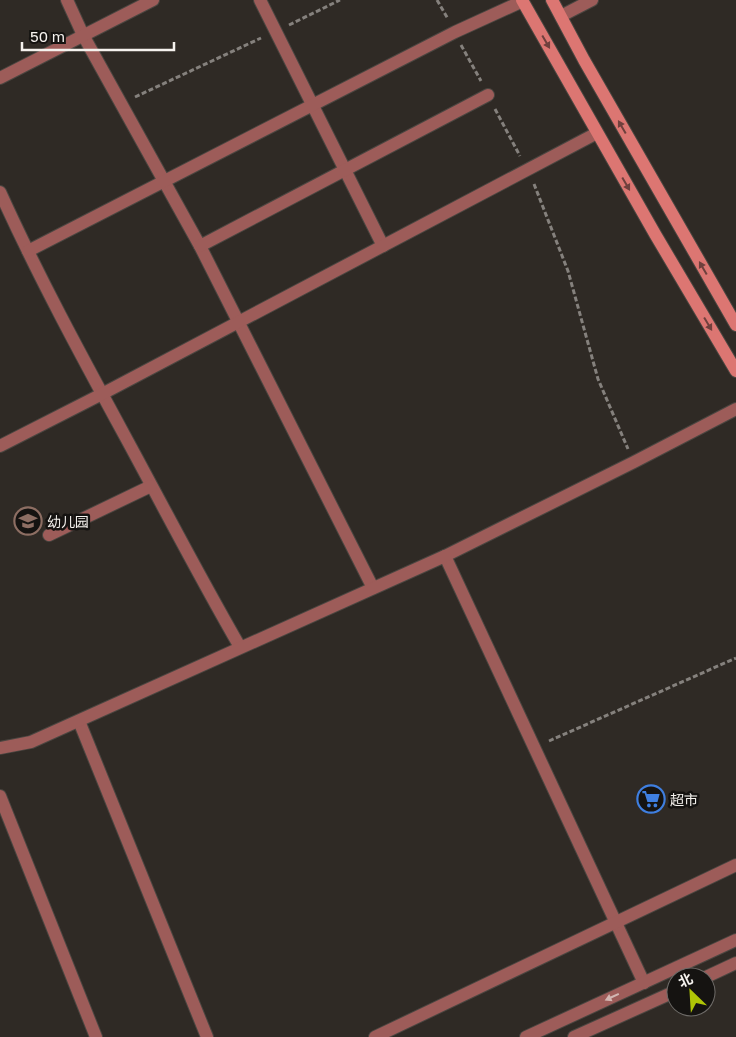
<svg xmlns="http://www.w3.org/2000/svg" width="736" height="1037" viewBox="0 0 736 1037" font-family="'Golos Text','Noto Sans SC',sans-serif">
	<rect width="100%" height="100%" fill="#2f2a25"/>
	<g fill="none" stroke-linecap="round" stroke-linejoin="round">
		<g stroke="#4b4641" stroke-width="14">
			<g id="street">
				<polyline points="67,0 83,35 200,246 373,588"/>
				<polyline points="260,0 383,246"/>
				<polyline points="561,16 592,0"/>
				<polyline points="0,78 153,0"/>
				<path d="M0,192C38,276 82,357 126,438C164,508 200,578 240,647"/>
				<polyline points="200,246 488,95"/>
				<polyline points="28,251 455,32 523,1"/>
				<polyline points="0,446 102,394 597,133"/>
				<polyline points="49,535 151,486"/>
				<polyline points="445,556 644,983"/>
				<polyline points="79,721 207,1037"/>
				<polyline points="0,748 31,742 445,556 634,462 736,409"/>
				<polyline points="0,796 96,1037"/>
				<polyline points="706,977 736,963"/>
				<polyline points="375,1037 736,865"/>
				<polyline points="526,1037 736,940"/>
				<polyline points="574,1037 676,991"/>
			</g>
		</g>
		<g stroke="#4b4641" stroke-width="14">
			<g id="secondary">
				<polyline points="522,0 655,234 736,371"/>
				<polyline points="552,0 584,60 736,325"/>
			</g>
		</g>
		<g stroke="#85817d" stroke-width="3" stroke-dasharray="5 2.5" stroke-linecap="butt">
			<polyline points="437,0 448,19"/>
			<polyline points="289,25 340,0"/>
			<polyline points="461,45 481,81"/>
			<polyline points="135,97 261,38"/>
			<polyline points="495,109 520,156"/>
			<polyline points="534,184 568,271 598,379 628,449"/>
			<polyline points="549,741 736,658"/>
		</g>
		<use href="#street" stroke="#9d5c59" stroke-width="12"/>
		<use href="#secondary" stroke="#dc7672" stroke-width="12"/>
	</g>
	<defs><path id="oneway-solid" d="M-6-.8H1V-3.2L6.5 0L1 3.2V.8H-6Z" transform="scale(1.25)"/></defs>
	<g fill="#6f403d">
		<use href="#oneway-solid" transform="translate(546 42) rotate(60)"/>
		<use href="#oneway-solid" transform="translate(622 127) rotate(-120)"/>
		<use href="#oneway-solid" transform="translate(626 184) rotate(60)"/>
		<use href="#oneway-solid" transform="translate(703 268) rotate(-120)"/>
		<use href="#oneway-solid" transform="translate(708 324) rotate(59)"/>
	</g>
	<use fill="#d2b6b2" href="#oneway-solid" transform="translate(612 997) rotate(155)"/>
	<defs>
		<g id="school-ring" transform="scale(1.4375)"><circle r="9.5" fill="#151311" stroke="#8d6e63" stroke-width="1.5"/><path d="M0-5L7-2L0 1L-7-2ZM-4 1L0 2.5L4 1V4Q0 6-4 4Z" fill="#8d6e63"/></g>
		<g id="supermarket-ring" transform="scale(1.4375)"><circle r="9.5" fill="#151311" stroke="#3f7fe0" stroke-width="1.5"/><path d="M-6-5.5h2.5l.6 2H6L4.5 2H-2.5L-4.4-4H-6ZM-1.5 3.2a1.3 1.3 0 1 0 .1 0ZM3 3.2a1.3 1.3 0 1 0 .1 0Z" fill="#3f7fe0"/></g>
	</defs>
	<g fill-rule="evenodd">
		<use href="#school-ring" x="28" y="521"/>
		<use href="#supermarket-ring" x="651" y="799"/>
	</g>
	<g text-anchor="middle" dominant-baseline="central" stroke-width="5" stroke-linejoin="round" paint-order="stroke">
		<g font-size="14" fill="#f5f2ee" stroke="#151311" text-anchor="start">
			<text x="47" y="521">幼儿园</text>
			<text x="670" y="799">超市</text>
		</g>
	</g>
	<g transform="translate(691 992) rotate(335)"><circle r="24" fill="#151311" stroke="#6f6c69"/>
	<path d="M0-4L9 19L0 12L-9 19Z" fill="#afc506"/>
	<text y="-8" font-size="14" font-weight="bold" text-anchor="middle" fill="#f5f2ee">北</text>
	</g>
	<path d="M22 42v8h152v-8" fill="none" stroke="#f5f2ee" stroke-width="2.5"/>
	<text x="30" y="42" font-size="15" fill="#f5f2ee" stroke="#151311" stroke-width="4" paint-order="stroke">50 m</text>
</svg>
